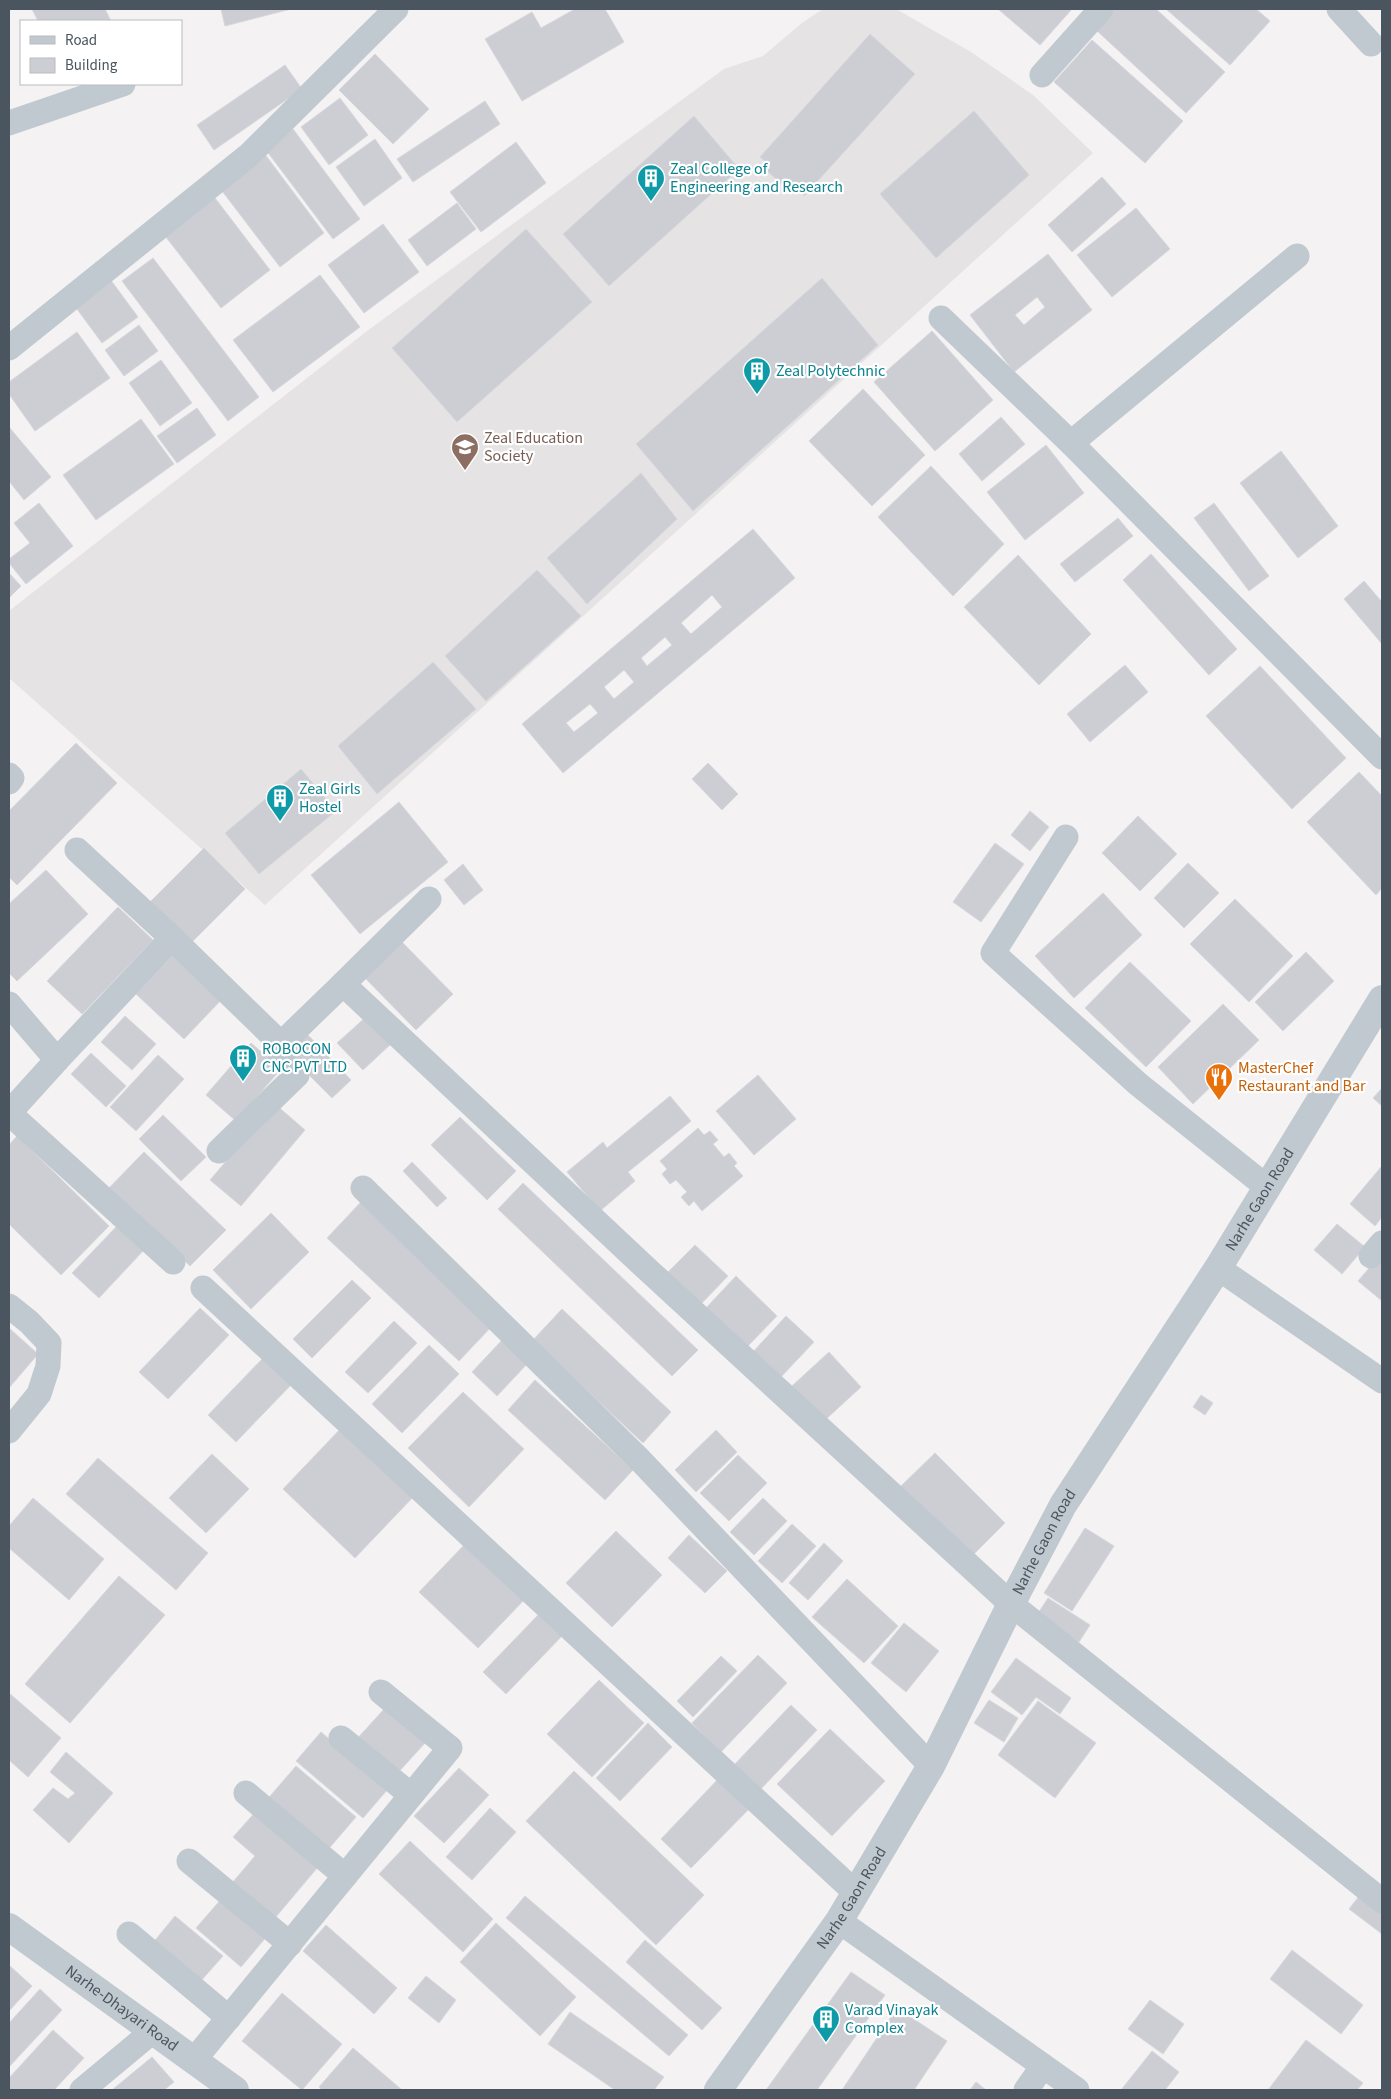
<svg xmlns="http://www.w3.org/2000/svg" width="1391" height="2099" viewBox="0 0 1391 2099" font-family="'Source Sans 3',sans-serif">
	<rect width="100%" height="100%" fill="#f4f2f2"/>
	<polygon fill="#e5e3e4" points="823,9 896,9 971,52 1033,95 1093,153 265,905 9,678 9,611 367,331 724,69 763,56 802,23"/>
	<g fill="#ccced4" stroke="#d6d8dd" fill-rule="evenodd">
		<polygon points="32,9 105,9 111,21 38,21"/>
		<polygon points="221,9 291,9 225,26"/>
		<polygon points="575,9 605,9 624,42 522,101 485,39 532,12 541,28"/>
		<polygon points="998,9 1072,9 1040,45"/>
		<polygon points="1114,9 1156,9 1225,72 1186,113 1095,29"/>
		<polygon points="1166,9 1256,9 1270,21 1230,65"/>
		<polygon points="870,34 915,74 804,196 797,189 792,194 764,168 768,164 760,157"/>
		<polygon points="1092,40 1183,121 1145,163 1054,82"/>
		<polygon points="375,54 429,109 393,144 339,90"/>
		<polygon points="285,65 302,89 214,150 197,125"/>
		<polygon points="340,98 368,135 329,165 301,127"/>
		<polygon points="485,101 500,124 413,182 397,159"/>
		<polygon points="974,111 1029,175 936,258 880,194"/>
		<polygon points="974,111 1029,175 936,258 880,194"/>
		<polygon points="694,116 739,169 609,286 563,234"/>
		<polygon points="293,129 360,219 333,239 266,150"/>
		<polygon points="375,139 402,178 364,206 336,167"/>
		<polygon points="516,142 546,183 481,232 450,192"/>
		<polygon points="261,149 324,233 280,267 216,183"/>
		<polygon points="1102,177 1126,204 1072,252 1048,225"/>
		<polygon points="212,194 270,270 221,308 162,232"/>
		<polygon points="457,203 476,229 427,266 408,240"/>
		<polygon points="1136,208 1170,249 1112,297 1077,255"/>
		<polygon points="383,224 419,272 364,313 328,265"/>
		<polygon points="526,229 592,302 457,422 392,348"/>
		<path d="M1048,254L1092,310L1014,372L970,315ZM1037,297L1045,307L1024,325L1015,315Z"/>
		<polygon points="153,258 259,397 228,421 122,281"/>
		<polygon points="320,275 360,327 273,392 233,340"/>
		<polygon points="822,278 878,345 693,511 636,444"/>
		<polygon points="110,279 138,317 102,343 74,305"/>
		<polygon points="139,325 158,351 124,376 105,350"/>
		<polygon points="932,331 993,400 935,451 874,382"/>
		<polygon points="77,332 110,378 35,431 9,394 9,382"/>
		<polygon points="161,360 192,403 160,426 129,383"/>
		<polygon points="863,389 925,455 872,506 809,441"/>
		<polygon points="197,408 216,435 177,463 157,436"/>
		<polygon points="1001,417 1025,444 982,481 959,454"/>
		<polygon points="141,419 174,464 96,520 63,475"/>
		<polygon points="9,427 51,477 24,500 9,481"/>
		<polygon points="1046,445 1084,493 1025,540 987,492"/>
		<polygon points="1281,451 1338,526 1298,558 1240,483"/>
		<polygon points="931,466 1004,544 953,596 878,517"/>
		<polygon points="641,473 677,519 587,604 547,558"/>
		<polygon points="39,503 73,546 26,584 9,563 9,559 30,543 14,523"/>
		<polygon points="1214,503 1269,576 1249,591 1194,518"/>
		<polygon points="1118,518 1133,536 1075,582 1060,564"/>
		<path d="M753,529L795,578L563,773L522,724ZM712,595L722,607L691,634L681,623ZM665,637L672,645L647,666L641,658ZM624,670L634,682L614,699L604,687ZM590,704L598,713L574,732L566,723Z"/>
		<polygon points="1151,554 1237,649 1209,675 1123,580"/>
		<polygon points="1018,555 1091,634 1039,685 964,607"/>
		<polygon points="537,570 581,616 486,701 445,656"/>
		<polygon points="9,573 21,586 9,598"/>
		<polygon points="1364,581 1382,602 1382,644 1344,599"/>
		<polygon points="433,662 476,709 377,794 338,746"/>
		<polygon points="1125,665 1148,692 1090,742 1067,714"/>
		<polygon points="1260,666 1346,758 1292,809 1206,716"/>
		<polygon points="76,743 117,783 17,885 9,877 9,811"/>
		<polygon points="708,763 738,794 722,810 692,779"/>
		<polygon points="301,769 336,811 259,874 225,833"/>
		<polygon points="1359,772 1382,796 1382,888 1376,895 1307,822"/>
		<polygon points="399,802 448,862 360,934 311,875"/>
		<polygon points="1030,811 1049,827 1030,851 1011,835"/>
		<polygon points="1138,816 1177,854 1140,891 1102,853"/>
		<polygon points="995,843 1024,864 981,922 953,902"/>
		<polygon points="204,848 245,889 190,944 149,903"/>
		<polygon points="1188,863 1219,893 1184,928 1154,898"/>
		<polygon points="463,864 483,890 464,905 444,880"/>
		<polygon points="46,870 88,914 17,981 9,973 9,904"/>
		<polygon points="1103,893 1142,935 1074,998 1035,956"/>
		<polygon points="1235,899 1293,956 1249,1002 1190,944"/>
		<polygon points="118,907 153,940 82,1014 47,981"/>
		<polygon points="399,939 453,994 416,1030 362,975"/>
		<polygon points="176,952 224,997 184,1039 136,994"/>
		<polygon points="1306,952 1334,981 1283,1031 1255,1002"/>
		<polygon points="1130,962 1191,1021 1146,1067 1085,1008"/>
		<polygon points="1223,1004 1259,1040 1193,1104 1158,1067"/>
		<polygon points="125,1016 156,1044 132,1070 101,1042"/>
		<polygon points="367,1016 392,1043 363,1070 337,1043"/>
		<polygon points="307,1034 351,1080 332,1098 287,1053"/>
		<polygon points="251,1043 281,1069 236,1121 206,1095"/>
		<polygon points="91,1053 126,1086 106,1107 71,1074"/>
		<polygon points="158,1055 184,1079 136,1131 110,1107"/>
		<polygon points="758,1075 796,1119 754,1155 716,1111"/>
		<polygon points="1382,1088 1382,1106 1373,1098"/>
		<polygon points="670,1096 691,1121 628,1172 635,1181 600,1211 567,1172 603,1142 607,1148"/>
		<polygon points="275,1104 305,1130 241,1206 210,1180"/>
		<polygon points="163,1115 206,1157 181,1181 139,1139"/>
		<polygon points="460,1117 516,1171 487,1200 431,1145"/>
		<polygon points="698,1128 704,1135 710,1131 718,1140 713,1144 724,1157 729,1153 737,1163 734,1166 743,1176 702,1211 694,1201 689,1206 681,1197 687,1192 676,1180 670,1184 662,1174 667,1169 660,1161"/>
		<polygon points="17,1136 109,1226 61,1275 9,1224 9,1145"/>
		<polygon points="144,1152 226,1230 190,1266 109,1188"/>
		<polygon points="412,1162 447,1198 437,1207 403,1171"/>
		<polygon points="1381,1167 1382,1217 1375,1226 1350,1204"/>
		<polygon points="523,1183 698,1350 672,1376 498,1209"/>
		<polygon points="361,1202 493,1325 459,1361 327,1238"/>
		<polygon points="271,1213 309,1252 251,1309 213,1270"/>
		<polygon points="1337,1224 1365,1247 1342,1274 1314,1250"/>
		<polygon points="117,1226 143,1251 99,1298 72,1273"/>
		<polygon points="695,1245 728,1276 701,1304 668,1272"/>
		<polygon points="1382,1253 1382,1301 1358,1281"/>
		<polygon points="736,1276 777,1316 747,1347 706,1308"/>
		<polygon points="352,1280 371,1298 312,1358 293,1339"/>
		<polygon points="200,1308 229,1335 168,1399 139,1372"/>
		<polygon points="562,1309 671,1412 643,1443 533,1340"/>
		<polygon points="786,1316 814,1342 780,1378 752,1353"/>
		<polygon points="394,1321 417,1343 368,1393 345,1372"/>
		<polygon points="9,1328 38,1354 9,1388"/>
		<polygon points="504,1338 529,1362 497,1396 472,1372"/>
		<polygon points="429,1345 459,1374 402,1433 372,1404"/>
		<polygon points="829,1352 861,1387 824,1421 792,1386"/>
		<polygon points="263,1358 291,1385 236,1442 208,1415"/>
		<polygon points="535,1380 633,1470 605,1500 508,1410"/>
		<polygon points="463,1392 524,1449 469,1507 408,1448"/>
		<polygon points="1201,1395 1213,1403 1205,1415 1193,1407"/>
		<polygon points="345,1424 417,1493 355,1558 283,1489"/>
		<polygon points="716,1430 737,1452 696,1492 675,1470"/>
		<polygon points="935,1453 1005,1523 970,1558 899,1488"/>
		<polygon points="212,1454 249,1489 206,1533 169,1498"/>
		<polygon points="738,1455 767,1483 729,1521 700,1493"/>
		<polygon points="98,1458 208,1553 176,1590 66,1494"/>
		<polygon points="33,1498 104,1559 69,1600 9,1548 9,1526"/>
		<polygon points="763,1498 787,1521 754,1555 730,1532"/>
		<polygon points="792,1524 816,1546 782,1583 758,1561"/>
		<polygon points="1085,1528 1114,1546 1072,1611 1044,1593"/>
		<polygon points="616,1531 662,1575 612,1627 566,1583"/>
		<polygon points="689,1535 727,1571 705,1593 668,1558"/>
		<polygon points="467,1542 526,1598 478,1648 419,1592"/>
		<polygon points="824,1543 843,1561 808,1600 789,1583"/>
		<polygon points="119,1576 165,1615 70,1723 25,1684"/>
		<polygon points="847,1579 898,1626 864,1663 812,1617"/>
		<polygon points="1048,1598 1090,1625 1079,1642 1037,1615"/>
		<polygon points="540,1613 563,1635 506,1694 483,1672"/>
		<polygon points="904,1623 939,1651 906,1692 871,1663"/>
		<polygon points="758,1655 787,1683 721,1752 692,1723"/>
		<polygon points="721,1656 737,1671 693,1717 677,1701"/>
		<polygon points="1016,1658 1071,1698 1060,1714 1036,1697 1022,1715 991,1692"/>
		<polygon points="599,1680 644,1723 592,1777 547,1734"/>
		<polygon points="9,1693 61,1738 28,1777 9,1760"/>
		<polygon points="989,1700 1018,1718 1004,1742 974,1723"/>
		<polygon points="1038,1701 1096,1743 1055,1798 998,1755"/>
		<polygon points="791,1705 817,1730 759,1791 733,1766"/>
		<polygon points="386,1707 425,1743 395,1776 355,1741"/>
		<polygon points="648,1723 672,1747 620,1801 596,1778"/>
		<polygon points="830,1729 885,1781 832,1836 777,1784"/>
		<polygon points="321,1732 388,1789 363,1818 296,1761"/>
		<polygon points="66,1752 113,1793 69,1843 33,1810 53,1788 68,1799 75,1793 50,1772"/>
		<polygon points="296,1766 356,1817 325,1853 265,1802"/>
		<polygon points="459,1768 489,1795 444,1843 414,1816"/>
		<polygon points="574,1771 704,1895 656,1945 526,1821"/>
		<polygon points="721,1776 752,1806 691,1868 661,1839"/>
		<polygon points="259,1808 323,1861 275,1918 232,1883 255,1856 233,1837"/>
		<polygon points="490,1808 516,1832 472,1880 446,1857"/>
		<polygon points="410,1841 493,1919 463,1952 379,1874"/>
		<polygon points="1360,1895 1382,1912 1382,1934 1349,1909"/>
		<polygon points="525,1896 688,2035 669,2056 506,1918"/>
		<polygon points="223,1897 268,1935 241,1967 196,1928"/>
		<polygon points="175,1916 223,1956 199,1983 152,1944"/>
		<polygon points="496,1923 576,1997 540,2036 460,1962"/>
		<polygon points="326,1925 397,1988 374,2014 303,1951"/>
		<polygon points="645,1940 722,2008 702,2030 626,1962"/>
		<polygon points="1292,1950 1363,2005 1341,2034 1270,1979"/>
		<polygon points="10,1966 32,1986 9,2011 9,1968"/>
		<polygon points="851,1972 885,1995 817,2090 766,2090"/>
		<polygon points="426,1976 456,2000 439,2023 408,1998"/>
		<polygon points="40,1989 62,2010 9,2067 9,2023"/>
		<polygon points="282,1993 342,2044 302,2090 242,2041"/>
		<polygon points="1150,2000 1184,2024 1163,2054 1128,2029"/>
		<polygon points="897,2008 947,2041 914,2090 842,2090"/>
		<polygon points="570,2012 664,2077 654,2090 615,2090 548,2044"/>
		<polygon points="53,2030 84,2058 54,2090 9,2090 9,2078"/>
		<polygon points="1306,2040 1363,2083 1357,2090 1268,2090"/>
		<polygon points="353,2048 402,2090 322,2090 319,2087"/>
		<polygon points="1152,2051 1179,2072 1165,2090 1121,2090"/>
		<polygon points="152,2057 174,2082 164,2090 112,2090"/>
		<polygon points="976,2082 986,2090 970,2090"/>
	</g>
	<g fill="none" stroke-linecap="round" stroke-linejoin="round">
		<g stroke="#c1c9d0" stroke-width="25">
			<polyline points="1339,9 1371,44"/>
			<polyline points="1042,75 1101,9"/>
			<polyline points="9,123 123,84"/>
			<polyline points="941,318 1071,443 1382,757"/>
			<polyline points="9,348 249,155 396,9"/>
			<polyline points="1071,443 1297,256"/>
			<polyline points="9,775 12,778 9,782"/>
			<polyline points="1066,837 993,953 1138,1084 1268,1188"/>
			<polyline points="77,850 172,938"/>
			<polyline points="343,984 429,899"/>
			<polyline points="9,1004 57,1060 172,938 281,1044"/>
			<polyline points="9,1113 173,1262"/>
			<polyline points="9,1113 57,1060"/>
			<polyline points="219,1151 297,1075 280,1057 281,1044 343,984 648,1270 1011,1604 1382,1901"/>
			<polyline points="363,1188 640,1460 931,1766"/>
			<polyline points="1371,1256 1382,1243"/>
			<polyline points="1218,1268 1382,1381"/>
			<polyline points="203,1288 856,1893"/>
			<polyline points="9,1306 29,1322 49,1343 48,1366 39,1394 9,1431"/>
			<polyline points="341,1738 411,1795"/>
			<polyline points="246,1793 345,1876"/>
			<polyline points="189,1861 290,1944"/>
			<polyline points="839,1921 1077,2090"/>
			<polyline points="129,1934 229,2018"/>
			<polyline points="194,2060 450,1748 381,1692"/>
			<polyline points="82,2090 153,2031"/>
			<polyline points="1026,2090 1043,2066"/>
		</g>
		<g stroke="#c1c9d0" stroke-width="28">
			<path id="s1" d="M9,1927L235,2090"/>
			<path id="s2" d="M718,2090L839,1921L931,1766L1011,1604L1063,1505L1218,1268L1382,999"/>
		</g>
	</g>
	<defs>
		<g id="building-pin" transform="scale(1.4375)"><path d="M0 17L-7.5 6A9.5 9.5 0 1 1 7.5 6Z" fill="#0f9aa8" stroke="#fff"/><path d="M-4-6H4V6H1V3H-1V6H-4ZM-2.5-4.3h1.7v1.8h-1.7ZM.8-4.3h1.7v1.8H.8ZM-2.5-1h1.7V.8h-1.7ZM.8-1h1.7V.8H.8Z" fill="#fff"/></g>
		<g id="university-pin" transform="scale(1.4375)"><path d="M0 17L-7.5 6A9.5 9.5 0 1 1 7.5 6Z" fill="#8d6e63" stroke="#fff"/><path d="M0-5L7-2L0 1L-7-2ZM-4 1L0 2.5L4 1V4Q0 6-4 4Z" fill="#fff"/></g>
		<g id="restaurant-pin" transform="scale(1.4375)"><path d="M0 17L-7.5 6A9.5 9.5 0 1 1 7.5 6Z" fill="#e8710a" stroke="#fff"/><path d="M-5-6h1v4h1v-4h1v4h1v-4h1v5L-1.5 .5V6h-2V.5L-5-1ZM5-6V6H3V1.5H1.5Q1.5-4 5-6Z" fill="#fff"/></g>
	</defs>
	<g fill-rule="evenodd">
		<use href="#building-pin" x="651" y="178"/>
		<use href="#building-pin" x="757" y="371"/>
		<use href="#university-pin" x="465" y="447"/>
		<use href="#building-pin" x="280" y="798"/>
		<use href="#building-pin" x="243" y="1058"/>
		<use href="#restaurant-pin" x="1219" y="1077"/>
		<use href="#building-pin" x="826" y="2019"/>
	</g>
	<g text-anchor="middle" dominant-baseline="central" stroke-width="4.5" stroke-linejoin="round" paint-order="stroke">
		<g font-size="16" fill="#0d838f" stroke="#fff" text-anchor="start">
			<text x="670" y="169">Zeal College of<tspan x="670" dy="18">Engineering and Research</tspan></text>
			<text x="776" y="371">Zeal Polytechnic</text>
			<text x="299" y="789">Zeal Girls<tspan x="299" dy="18">Hostel</tspan></text>
			<text x="262" y="1049">ROBOCON<tspan x="262" dy="18">CNC PVT LTD</tspan></text>
			<text x="845" y="2010">Varad Vinayak<tspan x="845" dy="18">Complex</tspan></text>
		</g>
		<g font-size="16" fill="#785e54" stroke="#fff" text-anchor="start">
			<text x="484" y="438">Zeal Education<tspan x="484" dy="18">Society</tspan></text>
		</g>
		<g font-size="16" fill="#c56008" stroke="#fff" text-anchor="start">
			<text x="1238" y="1068">MasterChef<tspan x="1238" dy="18">Restaurant and Bar</tspan></text>
		</g>
		<g font-size="16" fill="#4a555f" stroke="#fff">
			<text stroke="none"><textPath href="#s2" startOffset="1044">Narhe Gaon Road</textPath></text>
			<text stroke="none"><textPath href="#s2" startOffset="639">Narhe Gaon Road</textPath></text>
			<text stroke="none"><textPath href="#s2" startOffset="234">Narhe Gaon Road</textPath></text>
			<text stroke="none"><textPath href="#s1" startOffset="139">Narhe-Dhayari Road</textPath></text>
		</g>
	</g>
	<rect width="1391" height="2099" fill="none" stroke="#4a555f" stroke-width="20"/>
	<rect x="20" y="20" width="162" height="65" fill="#ffffff" stroke="#b7bbbf"/>
	<rect x="30" y="36" width="25" height="8" fill="#c1c9d0" stroke="#b7bbbf"/>
	<text x="65" y="45" font-size="15" fill="#4a555f">Road</text>
	<rect x="30" y="58" width="25" height="15" fill="#ccced4" stroke="#b7bbbf"/>
	<text x="65" y="70" font-size="15" fill="#4a555f">Building</text>
</svg>
